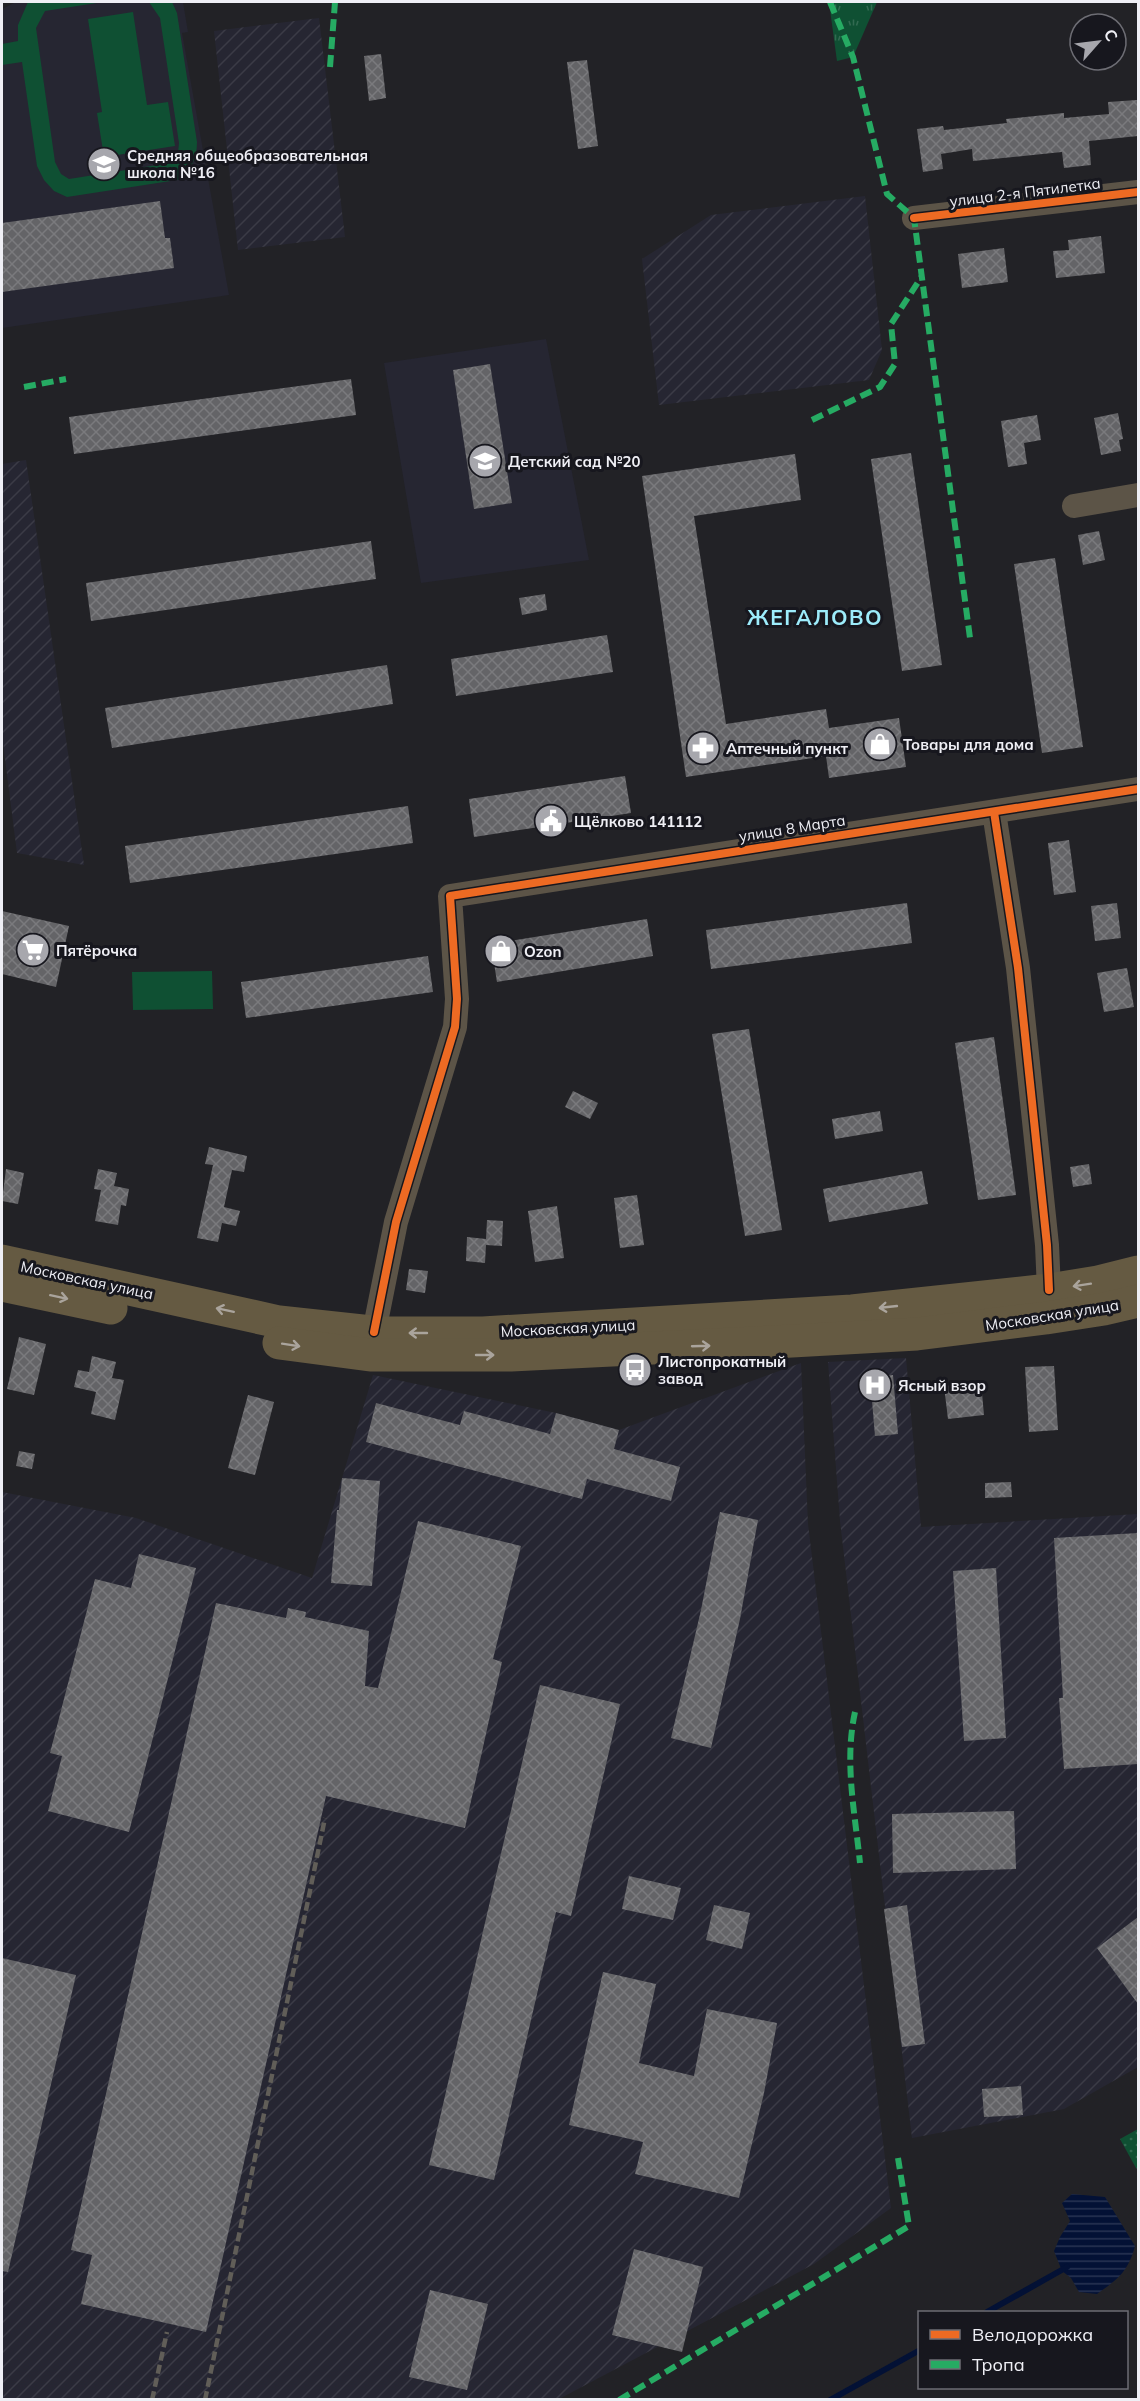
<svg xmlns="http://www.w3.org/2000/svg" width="1140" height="2401" viewBox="0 0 1140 2401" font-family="Mulish,sans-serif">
	<defs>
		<pattern id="industrial-furrows" width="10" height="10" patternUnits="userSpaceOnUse" patternTransform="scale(1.5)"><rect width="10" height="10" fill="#262632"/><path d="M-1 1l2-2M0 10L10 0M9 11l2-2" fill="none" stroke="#3b3b46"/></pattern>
		<pattern id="grass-tufts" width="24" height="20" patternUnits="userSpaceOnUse" patternTransform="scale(1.5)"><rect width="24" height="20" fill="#0f5033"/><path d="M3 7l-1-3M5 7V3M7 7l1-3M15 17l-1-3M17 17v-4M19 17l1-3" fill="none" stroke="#326a51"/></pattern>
		<pattern id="garden-dots" width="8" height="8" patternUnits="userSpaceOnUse" patternTransform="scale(1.5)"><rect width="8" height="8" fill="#0f5033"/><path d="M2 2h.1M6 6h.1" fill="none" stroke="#326a51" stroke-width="1.8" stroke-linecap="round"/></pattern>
		<pattern id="water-rules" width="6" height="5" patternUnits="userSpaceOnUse" patternTransform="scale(1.5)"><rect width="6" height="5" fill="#031135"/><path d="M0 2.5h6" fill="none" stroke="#283453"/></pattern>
		<pattern id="building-cross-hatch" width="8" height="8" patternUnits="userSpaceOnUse" patternTransform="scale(1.5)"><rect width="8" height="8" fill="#646467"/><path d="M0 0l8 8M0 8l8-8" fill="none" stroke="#7a7a7d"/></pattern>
	</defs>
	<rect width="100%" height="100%" fill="#222226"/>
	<g fill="url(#industrial-furrows)">
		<polygon points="319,18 345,237 238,250 214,31"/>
		<polygon points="865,196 882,350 869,380 659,405 642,259 711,215"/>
		<polygon points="26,460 84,865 17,853 2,735 2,464"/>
		<polygon points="906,1358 921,1527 1138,1514 1138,2067 1064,2109 912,2138 840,1521 828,1362"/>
		<polygon points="801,1363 808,1524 891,2208 814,2264 559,2399 2,2399 2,1492 136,1518 312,1578 373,1375 556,1413 619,1430"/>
	</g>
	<g fill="#262632">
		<polygon points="16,2 183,2 188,32 182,33 229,295 2,328 2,9"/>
		<polygon points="546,339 589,560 421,583 384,363"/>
	</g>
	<polygon fill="url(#grass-tufts)" points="829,2 877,2 853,57 837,61"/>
	<g fill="#0f5033">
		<path d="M28,2H103L45,11L36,28L55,162L61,174L69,179L170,163L178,153L179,143L160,18L149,2H172L177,13L197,142C197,159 191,170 177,180L67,197L54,191L44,180L37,166L22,62L2,65V44L18,41V25Z"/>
		<polygon points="133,12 147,105 168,102 175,146 104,157 97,113 102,112 88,19"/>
		<polygon points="212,971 213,1009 133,1010 132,972"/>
	</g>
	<polygon fill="url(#garden-dots)" points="1138,2129 1138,2169 1136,2168 1120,2139"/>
	<path fill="url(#water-rules)" d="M1072,2194L1105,2197L1135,2246C1128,2272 1118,2279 1097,2294L1079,2292L1071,2278L1062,2271L1054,2251L1060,2237L1070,2221L1062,2203Z"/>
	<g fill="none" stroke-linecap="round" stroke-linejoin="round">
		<g stroke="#031135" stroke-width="6">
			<polyline points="987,2312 1067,2267"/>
			<polyline points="830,2400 920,2350"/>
		</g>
	</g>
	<g fill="url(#building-cross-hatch)">
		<polygon points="381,54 386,98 369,101 364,56"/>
		<polygon points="587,60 598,146 578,149 567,62"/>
		<polygon points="1137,100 1138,136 1089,141 1091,165 1064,168 1062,152 973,161 972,149 941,154 943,169 923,172 917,129 943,126 944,130 1007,123 1006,119 1064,113 1064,118 1109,114 1108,102"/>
		<polygon points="160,201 165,238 170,238 174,268 2,292 2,223"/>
		<polygon points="1101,236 1105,273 1056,278 1053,251 1069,250 1068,240"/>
		<polygon points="1004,248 1008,282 962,288 958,254"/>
		<polygon points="490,364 512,503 474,509 453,370"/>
		<polygon points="351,379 356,415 74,454 69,417"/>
		<polygon points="1118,413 1123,439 1119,440 1121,451 1101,455 1094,418"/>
		<polygon points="1037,415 1041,440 1024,443 1027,464 1008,467 1001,421"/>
		<polygon points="911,453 942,665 902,671 871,459"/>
		<polygon points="795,454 801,500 694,516 726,724 826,709 829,728 899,718 906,767 829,778 826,756 686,777 642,476"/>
		<polygon points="1099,531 1105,560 1083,565 1078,535"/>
		<polygon points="371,541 376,579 91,621 86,583"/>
		<polygon points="1055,558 1083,747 1042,753 1014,564"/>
		<polygon points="545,594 547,610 522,615 519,598"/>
		<polygon points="607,635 613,672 456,696 451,659"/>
		<polygon points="387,665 393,704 112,748 105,708"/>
		<polygon points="625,776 631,813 474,837 469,799"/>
		<polygon points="408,806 413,843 130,883 125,846"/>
		<polygon points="1069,840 1076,892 1054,895 1048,843"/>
		<polygon points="907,903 912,943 711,969 706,930"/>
		<polygon points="1117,903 1121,938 1095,941 1091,906"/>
		<polygon points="2,911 69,926 56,987 2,974"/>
		<polygon points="647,919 653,956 497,982 491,944"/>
		<polygon points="428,956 433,992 246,1018 241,982"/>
		<polygon points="1127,968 1134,1007 1104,1012 1097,973"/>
		<polygon points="749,1029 782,1230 745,1236 712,1034"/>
		<polygon points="994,1037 1016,1195 978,1200 955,1043"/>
		<polygon points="573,1091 598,1103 590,1119 565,1107"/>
		<polygon points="880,1111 883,1131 835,1139 832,1119"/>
		<polygon points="209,1147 247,1156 244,1172 232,1170 224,1207 240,1211 236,1226 222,1223 218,1242 197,1238 213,1165 205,1164"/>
		<polygon points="1089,1164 1092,1184 1073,1187 1070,1167"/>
		<polygon points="6,1169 24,1173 18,1204 2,1201"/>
		<polygon points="98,1169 117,1173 114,1186 129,1189 126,1206 121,1205 118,1225 95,1221 101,1190 94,1189"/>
		<polygon points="922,1171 928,1204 829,1222 823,1189"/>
		<polygon points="637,1195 644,1245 620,1248 614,1198"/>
		<polygon points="557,1206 564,1258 535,1262 528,1211"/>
		<polygon points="487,1220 503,1221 502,1246 486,1245 485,1263 466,1261 467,1237 486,1239"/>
		<polygon points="409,1269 428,1271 425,1293 406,1290"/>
		<polygon points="19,1337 46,1344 34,1395 7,1389"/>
		<polygon points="92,1356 116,1362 112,1378 124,1380 115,1420 91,1414 96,1392 74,1387 78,1370 89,1372"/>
		<polygon points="1054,1366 1058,1430 1029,1432 1025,1367"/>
		<polygon points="893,1375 898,1434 875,1436 870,1377"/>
		<polygon points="981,1382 984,1415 948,1419 944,1386"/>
		<polygon points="248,1395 274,1402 255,1475 228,1468"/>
		<polygon points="376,1403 460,1425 464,1411 550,1434 556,1413 619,1430 614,1449 680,1467 671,1501 587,1479 582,1499 366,1442"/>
		<polygon points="19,1451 35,1454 32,1469 16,1466"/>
		<polygon points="342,1478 380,1481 372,1586 331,1583 337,1510 339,1510"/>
		<polygon points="1011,1482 1012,1497 985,1498 985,1483"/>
		<polygon points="720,1512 758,1520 740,1619 711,1748 671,1738 701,1610"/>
		<polygon points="418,1521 521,1546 493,1659 502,1662 465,1828 326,1796 206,2332 81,2304 92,2255 71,2250 216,1603 286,1618 288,1608 306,1612 305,1617 369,1631 365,1686 378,1688"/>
		<polygon points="1138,1533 1138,1764 1064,1769 1059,1698 1063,1698 1054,1538"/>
		<polygon points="139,1554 196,1568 129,1832 48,1811 62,1756 50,1753 95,1579 131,1588"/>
		<polygon points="996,1568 1006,1738 964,1741 953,1571"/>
		<polygon points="540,1685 620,1704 571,1916 556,1912 494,2180 429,2165"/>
		<polygon points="1014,1811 1016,1869 893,1873 892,1814"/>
		<polygon points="629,1876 681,1888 673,1920 622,1909"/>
		<polygon points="714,1905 750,1913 742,1949 706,1940"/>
		<polygon points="907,1905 925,2044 902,2047 884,1909"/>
		<polygon points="1138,1917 1138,2004 1097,1948"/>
		<polygon points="2,1958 76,1975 8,2272 2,2271"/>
		<polygon points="603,1972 656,1984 639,2063 694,2076 707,2009 777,2023 764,2093 739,2198 635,2174 643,2142 569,2125"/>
		<polygon points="1021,2086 1023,2115 984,2117 982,2089"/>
		<polygon points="634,2249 703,2267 682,2352 612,2335"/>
		<polygon points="430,2290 488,2304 467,2390 409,2377"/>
	</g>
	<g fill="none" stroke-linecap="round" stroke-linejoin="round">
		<g stroke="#5c5447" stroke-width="24">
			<polyline points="914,218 1138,192"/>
			<polyline points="1074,506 1138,495"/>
			<polyline points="994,812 1018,968 1047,1245 1049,1290"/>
			<polyline points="374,1332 396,1222 455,1027 457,999 450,896 1138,789"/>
		</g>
		<g stroke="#655a42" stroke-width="33">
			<polyline points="2,1261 279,1322 381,1333 483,1333 852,1311 1049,1290 1098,1282 1138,1272"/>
			<polyline points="2,1285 111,1308"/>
			<polyline points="279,1343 370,1355 511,1355 774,1342 917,1334 1046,1318 1104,1309 1138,1301"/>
		</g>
		<g stroke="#615e58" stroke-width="4.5" stroke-dasharray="9 4.5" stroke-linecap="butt">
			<polyline points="152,2400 167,2332"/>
			<polyline points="205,2400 325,1818"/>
		</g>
		<g stroke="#26ab63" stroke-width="6" stroke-dasharray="12 6" stroke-linecap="butt">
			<polyline points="830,2 853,57 887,194 914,218 970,638"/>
			<polyline points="330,67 335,2"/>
			<polyline points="24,387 66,379"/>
			<polyline points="812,420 880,387 895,364 891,324 922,276"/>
			<path d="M855,1712C844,1762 855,1813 860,1863"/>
			<polyline points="619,2400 909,2226 898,2158"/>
		</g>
		<g stroke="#17171e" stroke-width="11">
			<g id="cycleway">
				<polyline points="914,218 1138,192"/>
				<polyline points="994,812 1018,968 1047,1245 1049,1290"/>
				<polyline points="374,1332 396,1222 455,1027 457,999 450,896 1138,789"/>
			</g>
		</g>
		<use href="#cycleway" stroke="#ed6a23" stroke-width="8"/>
	</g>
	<defs><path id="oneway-shaft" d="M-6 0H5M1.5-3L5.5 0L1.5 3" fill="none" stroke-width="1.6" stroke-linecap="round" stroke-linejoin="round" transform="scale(1.5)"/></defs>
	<g stroke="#aaa49c">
		<use href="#oneway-shaft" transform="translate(1082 1285) rotate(171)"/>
		<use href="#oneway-shaft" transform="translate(59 1297) rotate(12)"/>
		<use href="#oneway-shaft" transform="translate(888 1307) rotate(174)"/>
		<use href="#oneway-shaft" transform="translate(225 1310) rotate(-168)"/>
		<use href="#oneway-shaft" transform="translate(418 1333) rotate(-180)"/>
		<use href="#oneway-shaft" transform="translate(291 1345) rotate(9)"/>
		<use href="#oneway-shaft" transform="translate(701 1346) rotate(-2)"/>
		<use href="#oneway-shaft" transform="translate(485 1355)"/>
	</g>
	<defs>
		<g id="school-disc" transform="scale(1.725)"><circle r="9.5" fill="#a7a7ad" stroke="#17171e"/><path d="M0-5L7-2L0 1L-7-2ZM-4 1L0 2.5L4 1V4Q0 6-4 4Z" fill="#fff"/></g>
		<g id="shop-disc" transform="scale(1.725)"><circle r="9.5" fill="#a7a7ad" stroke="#17171e"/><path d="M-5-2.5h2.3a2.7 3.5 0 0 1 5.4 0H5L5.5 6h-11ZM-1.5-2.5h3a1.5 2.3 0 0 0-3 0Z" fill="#fff"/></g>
		<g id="pharmacy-disc" transform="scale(1.725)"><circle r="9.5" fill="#a7a7ad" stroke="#17171e"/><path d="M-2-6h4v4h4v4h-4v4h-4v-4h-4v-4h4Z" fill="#fff"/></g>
		<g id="civic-disc" transform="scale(1.725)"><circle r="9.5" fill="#a7a7ad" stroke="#17171e"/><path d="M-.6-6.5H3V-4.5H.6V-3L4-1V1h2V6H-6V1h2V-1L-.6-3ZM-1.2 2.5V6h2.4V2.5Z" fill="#fff"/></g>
		<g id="supermarket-disc" transform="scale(1.725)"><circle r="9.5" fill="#a7a7ad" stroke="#17171e"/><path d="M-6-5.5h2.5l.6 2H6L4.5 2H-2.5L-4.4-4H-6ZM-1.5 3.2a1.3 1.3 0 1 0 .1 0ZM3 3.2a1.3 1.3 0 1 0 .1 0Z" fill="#fff"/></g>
		<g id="bus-disc" transform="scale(1.725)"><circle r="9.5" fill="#a7a7ad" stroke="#17171e"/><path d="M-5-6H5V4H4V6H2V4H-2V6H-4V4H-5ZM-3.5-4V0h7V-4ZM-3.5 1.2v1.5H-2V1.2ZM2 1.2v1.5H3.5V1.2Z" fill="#fff"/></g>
		<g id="hospital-disc" transform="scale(1.725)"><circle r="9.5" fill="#a7a7ad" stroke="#17171e"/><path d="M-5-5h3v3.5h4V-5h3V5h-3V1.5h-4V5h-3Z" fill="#fff"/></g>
	</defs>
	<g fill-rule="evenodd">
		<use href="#school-disc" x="104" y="164"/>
		<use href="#school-disc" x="485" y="461"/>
		<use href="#shop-disc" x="880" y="744"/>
		<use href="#pharmacy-disc" x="703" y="748"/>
		<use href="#civic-disc" x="551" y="821"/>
		<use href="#supermarket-disc" x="33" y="950"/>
		<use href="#shop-disc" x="501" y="951"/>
		<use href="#bus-disc" x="635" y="1370"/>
		<use href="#hospital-disc" x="875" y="1385"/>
	</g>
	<g text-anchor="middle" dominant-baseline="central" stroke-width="6" stroke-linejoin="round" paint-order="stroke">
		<g font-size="15" font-weight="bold" fill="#efeff5" stroke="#17171e" text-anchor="start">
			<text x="127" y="155">Средняя общеобразовательная<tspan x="127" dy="17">школа №16</tspan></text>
			<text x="508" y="461">Детский сад №20</text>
			<text x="903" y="744">Товары для дома</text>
			<text x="726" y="748">Аптечный пункт</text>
			<text x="574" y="821">Щёлково 141112</text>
			<text x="56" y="950">Пятёрочка</text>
			<text x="524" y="951">Ozon</text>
			<text x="658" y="1361">Листопрокатный<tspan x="658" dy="17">завод</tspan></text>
			<text x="898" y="1385">Ясный взор</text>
		</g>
		<g font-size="15" fill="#efeff5" stroke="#17171e">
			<text transform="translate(1025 192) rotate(-7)">улица 2-я Пятилетка</text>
			<text transform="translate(792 828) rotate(-9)">улица 8 Марта</text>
			<text transform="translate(87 1280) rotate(12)">Московская улица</text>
			<text transform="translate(1052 1315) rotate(-9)">Московская улица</text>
			<text transform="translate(568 1328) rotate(-3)">Московская улица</text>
		</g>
		<g font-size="21" font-weight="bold" letter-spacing="1.5" fill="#9decfb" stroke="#17171e">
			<text x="815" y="617">ЖЕГАЛОВО</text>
		</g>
	</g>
	<rect width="1140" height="2401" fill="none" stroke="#efeff5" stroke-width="6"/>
	<rect x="918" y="2311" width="210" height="78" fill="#17171e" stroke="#6d6d74" stroke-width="1.5"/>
	<rect x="930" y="2330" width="30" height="9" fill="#ed6a23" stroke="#6d6d74" stroke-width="1.5"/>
	<text x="972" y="2341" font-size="18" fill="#efeff5">Велодорожка</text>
	<rect x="930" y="2360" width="30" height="9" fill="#26ab63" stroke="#6d6d74" stroke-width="1.5"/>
	<text x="972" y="2371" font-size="18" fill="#efeff5">Тропа</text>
	<g transform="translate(1098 42) rotate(62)"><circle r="28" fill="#17171e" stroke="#6d6d74" stroke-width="1.5"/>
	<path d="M0-4.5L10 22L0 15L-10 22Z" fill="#a7a7ad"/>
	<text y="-9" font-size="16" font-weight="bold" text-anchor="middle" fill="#efeff5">С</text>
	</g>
</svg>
